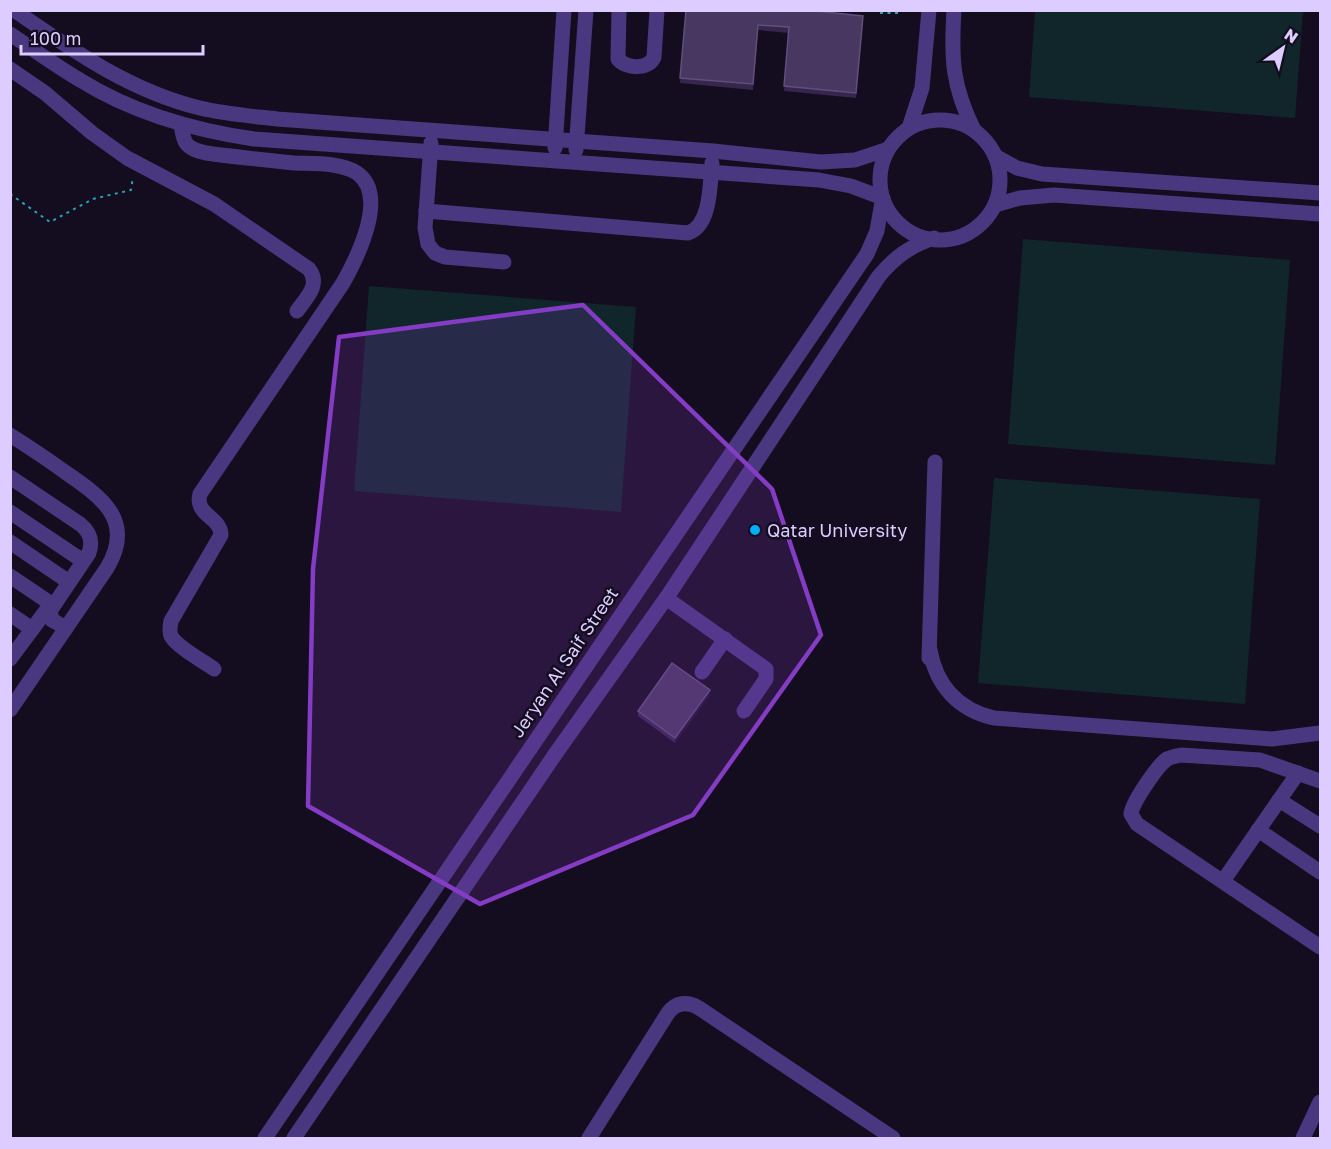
<svg xmlns="http://www.w3.org/2000/svg" width="1331" height="1149" viewBox="0 0 1331 1149" font-family="'Golos Text',sans-serif">
	<rect width="100%" height="100%" fill="#140d20"/>
	<g fill="#10262a">
		<polygon points="1035,11 1303,11 1295,118 1029,97"/>
		<polygon points="1023,239 1290,260 1275,465 1008,444"/>
		<polygon points="369,286 636,307 621,512 354,491"/>
		<polygon points="994,478 1260,499 1245,704 978,683"/>
	</g>
	<g fill="none" stroke-linecap="round" stroke-linejoin="round">
		<g stroke="#2d9fb2" stroke-width="2" stroke-dasharray="3 4.5" stroke-linecap="butt">
			<polyline points="880,13 900,13 901,10"/>
			<polyline points="10,194 50,222 93,199 131,190 133,177"/>
		</g>
		<g stroke="#493880" stroke-width="15">
			<path d="M14,10C72,50 130,91 200,108C225,114 251,116 277,119L713,151L821,162L855,160L888,149"/>
			<path d="M619,10L618,59C626,69 649,70 654,57L657,10"/>
			<path d="M954,10C951,58 952,86 974,130"/>
			<path d="M10,34C33,49 56,66 80,80C133,113 192,130 254,139L819,180L851,186L883,198"/>
			<path d="M10,69L45,93L92,133L127,158L214,204L309,269C321,285 306,298 297,311"/>
			<circle cx="940" cy="180" r="60"/>
			<path d="M181,124C184,145 186,148 206,153C235,157 264,160 294,163C313,164 340,162 357,173C389,195 357,258 343,283L200,494C194,515 221,517 221,535L171,621C170,626 169,631 171,636C177,647 203,661 214,669"/>
			<polyline points="909,128 922,88 929,10"/>
			<polyline points="431,143 425,228 428,244 435,253 445,257 504,262"/>
			<polyline points="555,148 564,10"/>
			<polyline points="576,150 586,10"/>
			<polyline points="995,156 1017,168 1042,174 1320,193"/>
			<polyline points="995,205 1020,198 1054,195 1320,214"/>
			<path d="M426,211L688,233C711,226 710,184 712,163"/>
			<path d="M10,435C29,447 47,459 65,472C100,496 136,520 107,568L10,710"/>
			<path d="M10,477L80,524C90,532 93,541 89,553L50,611L52,620L66,628"/>
			<polyline points="10,512 83,561"/>
			<polyline points="10,542 69,582"/>
			<polyline points="10,576 53,605"/>
			<polyline points="666,598 766,669 766,679 744,711"/>
			<polyline points="10,614 32,629"/>
			<path d="M930,650C936,685 958,710 994,718L1272,739L1320,733"/>
			<polyline points="929,658 935,462"/>
			<polyline points="10,659 51,604"/>
			<polyline points="702,672 725,639"/>
			<path d="M1320,781L1260,760L1181,755C1176,756 1171,757 1167,759C1157,766 1132,803 1131,814L1137,824L1320,947"/>
			<polyline points="1279,800 1320,826"/>
			<polyline points="1258,830 1320,872"/>
			<polyline points="1223,881 1298,773"/>
			<polyline points="265,1138 867,254 877,231 882,202"/>
			<path d="M294,1138L556,753L669,594L879,276C895,257 910,246 934,238"/>
			<path d="M589,1138L668,1013C676,1002 687,1001 699,1008L893,1138"/>
			<polyline points="1303,1138 1320,1102"/>
		</g>
	</g>
	<g fill="#36264e">
		<polygon points="686,10 863,21 856,98 784,91 789,33 758,30 753,90 680,83"/>
		<polygon points="710,695 675,743 638,716 638,711"/>
	</g>
	<polygon fill="#211434" points="710,690 710,695 675,743 675,738"/>
	<g fill="#473761" stroke="#5f4f7a" stroke-width="1.5">
		<polygon points="686,10 806,10 863,16 856,93 784,86 789,27 758,25 753,84 680,78"/>
		<polygon points="672,663 710,690 675,738 638,711"/>
	</g>
	<path fill="#853cc5" fill-opacity="0.2" stroke="#853cc5" stroke-width="4.5" stroke-linejoin="round" d="M583,305L772,489L821,635L693,815L480,904L308,806L313,569L339,337Z"/>
	<circle fill="#00adf7" stroke="#140d20" stroke-width="2" cx="755" cy="530" r="6"/>
	<g text-anchor="middle" dominant-baseline="central" stroke-width="5" stroke-linejoin="round" paint-order="stroke">
		<g font-size="18" fill="#dcccff" stroke="#140d20" text-anchor="start">
			<text x="767" y="530">Qatar University</text>
		</g>
		<g font-size="18" fill="#dcccff" stroke="#140d20">
			<text transform="translate(564 662) rotate(-56)">Jeryan Al Saif Street</text>
		</g>
	</g>
	<rect width="1331" height="1149" fill="none" stroke="#dcccff" stroke-width="24"/>
	<g transform="translate(1283 48) rotate(34)" stroke="#140d20" stroke-width="4.5" paint-order="stroke">
	<path d="M0-4.5L10 22L0 15L-10 22Z" fill="#dcccff"/>
	<text y="-9" font-size="16" font-weight="bold" text-anchor="middle" fill="#dcccff">N</text>
	</g>
	<path d="M21 45v9h182v-9" fill="none" stroke="#dcccff" stroke-width="3"/>
	<text x="30" y="45" font-size="18" fill="#dcccff" stroke="#140d20" stroke-width="4.5" paint-order="stroke">100 m</text>
</svg>
